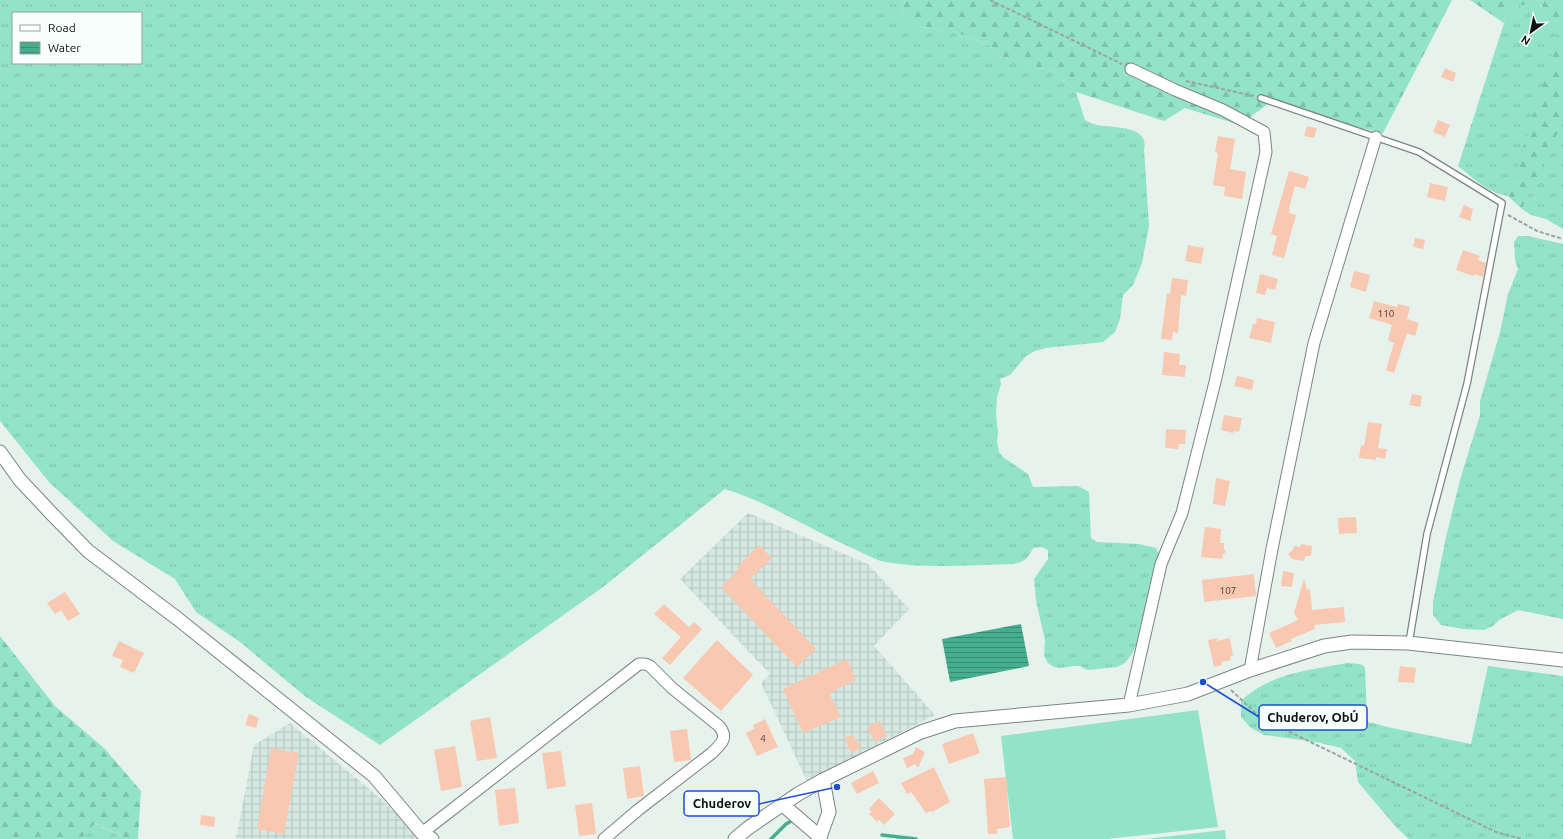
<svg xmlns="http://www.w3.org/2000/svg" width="1563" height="839" viewBox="0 0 1563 839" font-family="Ubuntu,sans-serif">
	<defs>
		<pattern id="industrial-grid" width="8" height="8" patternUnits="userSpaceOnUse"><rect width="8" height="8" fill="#d4e7e0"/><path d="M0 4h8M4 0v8" fill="none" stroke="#b5c5bf"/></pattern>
		<pattern id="grass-tufts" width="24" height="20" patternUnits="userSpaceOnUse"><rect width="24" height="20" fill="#92e3c7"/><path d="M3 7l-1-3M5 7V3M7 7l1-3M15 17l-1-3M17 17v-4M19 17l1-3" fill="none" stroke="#7dc2aa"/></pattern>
		<pattern id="forest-firs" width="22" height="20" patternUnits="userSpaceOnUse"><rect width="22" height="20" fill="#92e3c7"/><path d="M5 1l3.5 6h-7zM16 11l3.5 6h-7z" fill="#7dc2aa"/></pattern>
		<pattern id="water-rules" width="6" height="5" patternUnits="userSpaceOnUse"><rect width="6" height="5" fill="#45ae8e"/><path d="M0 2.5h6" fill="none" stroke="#388c73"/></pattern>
	</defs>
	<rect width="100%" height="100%" fill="#e7f2ed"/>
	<g fill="url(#industrial-grid)">
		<polygon points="748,513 868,564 909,609 874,646 935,715 807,781 761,683 770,674 680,579"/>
		<polygon points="290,723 380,798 394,812 425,839 236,839 254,745"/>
	</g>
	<g fill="url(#grass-tufts)" fill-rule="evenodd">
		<path d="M0,0H905L901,16L919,28L931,27L944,31H953L990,46L1000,57L1019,61L1039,68L1052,70L1076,92L1085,120C1089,122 1093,124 1097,125C1111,128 1150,125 1144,149L1149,226L1142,263L1133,285L1123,295L1120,319L1115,332L1103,342L1046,348L1035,351L1026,356L1010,375L1000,379L1001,384L997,397L996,414L998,433L997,442L999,452L1003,457L1028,474L1033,487L1078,486L1089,492L1091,538L1097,542L1139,544L1156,548L1161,559L1142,632L1132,654L1125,663L1117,667L1087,670L1080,666H1074L1060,668L1054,667L1048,663L1044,656L1045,640L1036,601L1034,579L1048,559V550L1042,547L1033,548C1028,559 1024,562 1013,564C972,565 925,569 885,562C874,560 862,552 852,548C809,529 770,503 725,489L603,587L380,745L306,697L240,642L196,612L175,579L113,541L49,482L0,421ZM13,13H141V63H13Z"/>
		<path d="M1529,1C1549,8 1550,16 1559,34L1532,128L1508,196C1488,193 1473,178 1458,166L1506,17L1519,5Z"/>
		<polygon points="1563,120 1563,229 1546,219 1531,215 1522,209 1554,137"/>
		<polygon points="1518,236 1528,236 1563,244 1563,619 1518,610 1499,620 1493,626 1484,630 1463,629 1441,625 1433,615 1433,602 1446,537 1460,480 1480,415 1480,401 1500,332 1508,294 1518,269 1515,260 1514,242"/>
		<path d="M1347,663L1360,664L1365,667L1367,718L1368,722L1392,728L1385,760L1392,728L1471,744L1488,666L1563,676V839H1409L1396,827L1358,782L1355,761L1341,748L1316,742L1264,735L1251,728L1241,717V701C1269,673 1311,670 1347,663Z"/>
		<polygon points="94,823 127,839 81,839"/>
	</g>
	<g fill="url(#forest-firs)">
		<polygon points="905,0 1452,0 1383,133 1299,114 1269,103 1240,125 1185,108 1164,121 1076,92 1052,70 1039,68 1019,61 1000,57 990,46 953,31 944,31 931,27 919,28 911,25 901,16"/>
		<polygon points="1470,0 1563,0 1563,121 1522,209 1508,196 1558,34 1541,5 1519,5 1506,17 1504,23"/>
		<polygon points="0,636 55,706 105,749 141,791 138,839 127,839 95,823 81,839 0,839"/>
	</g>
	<g fill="#92e3c7">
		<polygon points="1198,710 1218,827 1107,839 1013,839 1001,736"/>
		<polygon points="1225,830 1226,839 1145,839"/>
	</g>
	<polygon fill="url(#water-rules)" points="1021,624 1029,666 950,682 942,639"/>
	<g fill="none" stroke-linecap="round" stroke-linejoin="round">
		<g stroke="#45ae8e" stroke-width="3.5">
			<polyline points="882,835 916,839"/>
			<polyline points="771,839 786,824 793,820"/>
		</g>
	</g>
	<g fill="#f9c8b0">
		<polygon points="1445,68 1456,73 1453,82 1441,77"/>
		<polygon points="1438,120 1450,125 1445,137 1433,132"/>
		<polygon points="1307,126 1317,128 1314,138 1304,136"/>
		<polygon points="1218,136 1235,139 1230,169 1246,172 1242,199 1224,196 1225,187 1213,185 1218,153 1215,152"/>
		<polygon points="1289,171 1309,177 1305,189 1295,186 1289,209 1290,209 1289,213 1296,215 1284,258 1272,255 1277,236 1271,234"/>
		<polygon points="1430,183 1448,187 1445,201 1427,197"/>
		<polygon points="1464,205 1473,209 1470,221 1459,217"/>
		<polygon points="1415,238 1425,240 1423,249 1413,247"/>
		<polygon points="1188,245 1204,248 1201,264 1185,261"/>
		<polygon points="1463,250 1480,256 1478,260 1486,263 1483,277 1474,274 1473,276 1456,270"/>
		<polygon points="1354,271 1370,275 1366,292 1350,287"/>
		<polygon points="1260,274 1278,279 1275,290 1267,288 1265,295 1256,293"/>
		<polygon points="1172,278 1188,280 1186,296 1181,295 1178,333 1173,332 1172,340 1161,339 1167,293 1170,294"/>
		<polygon points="1374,301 1397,307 1398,304 1410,307 1407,319 1419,323 1415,336 1407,333 1394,373 1386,370 1394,343 1388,340 1392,325 1369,318"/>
		<polygon points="1257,318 1275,322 1271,343 1249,338 1253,324 1256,324"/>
		<polygon points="1164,352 1180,354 1179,365 1186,365 1185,377 1162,375"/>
		<polygon points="1237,376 1254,380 1252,390 1234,386"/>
		<polygon points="1412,394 1422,396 1420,407 1409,405"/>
		<polygon points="1224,415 1242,418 1239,432 1234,431 1233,433 1221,430"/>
		<polygon points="1368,422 1382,424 1378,448 1387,449 1385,459 1376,457 1376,460 1359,458 1361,445 1364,446"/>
		<polygon points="1166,429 1186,430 1185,444 1179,444 1178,449 1165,448"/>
		<polygon points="1216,478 1230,481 1225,506 1213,504"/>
		<polygon points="1356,517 1357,533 1339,534 1338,518"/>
		<polygon points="1205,527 1221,529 1220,543 1224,543 1224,549 1226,552 1223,554 1222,559 1201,557"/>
		<polygon points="1301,544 1312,546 1311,556 1305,556 1304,561 1292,559 1288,554 1293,550 1294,546 1300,547"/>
		<polygon points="759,545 772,558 750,579 816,649 797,667 721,587 739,569 737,567"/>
		<polygon points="1283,571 1294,573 1292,587 1281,586"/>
		<polygon points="1254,574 1256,596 1204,602 1202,580"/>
		<polygon points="1304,579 1307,590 1310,589 1312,610 1344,607 1345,622 1314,625 1315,629 1291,639 1292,641 1276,648 1269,633 1298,620 1294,613"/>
		<polygon points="65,592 80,614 68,621 61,610 55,614 47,603"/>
		<polygon points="664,604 689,627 694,622 702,629 670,665 662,658 681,637 654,614"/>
		<polygon points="1217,638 1217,641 1230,638 1233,655 1230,656 1231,660 1221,662 1222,665 1214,667 1208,640"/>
		<polygon points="717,640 753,675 721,711 683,678"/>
		<polygon points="119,641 144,653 134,673 120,667 123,660 112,656"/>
		<polygon points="847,659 856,680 829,693 841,717 803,733 783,689"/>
		<polygon points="1400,666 1416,668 1414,683 1398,682"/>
		<polygon points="249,714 259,718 256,728 245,725"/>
		<polygon points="490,717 497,758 477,761 470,721"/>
		<polygon points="765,719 778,747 757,756 746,733 754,729 753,725"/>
		<polygon points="880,721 887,736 875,742 867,727"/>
		<polygon points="687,729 691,760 674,762 670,731"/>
		<polygon points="973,733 980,753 949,764 942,744"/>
		<polygon points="853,734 861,748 851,753 844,738"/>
		<polygon points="455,746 462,787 441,791 434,750"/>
		<polygon points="916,747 925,752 918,768 915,764 907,768 903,758 913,754"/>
		<polygon points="271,748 299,753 284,834 257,829"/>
		<polygon points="561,751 566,786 547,789 542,753"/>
		<polygon points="640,766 644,796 627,799 623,768"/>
		<polygon points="934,767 950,802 932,812 931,811 926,813 911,792 907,794 901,783"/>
		<polygon points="873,771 879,783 857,794 851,783"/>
		<polygon points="1006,777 1010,827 997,829 997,834 988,834 984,779"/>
		<polygon points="515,788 519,823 499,826 495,790"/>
		<polygon points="879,798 895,814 884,825 879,820 877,822 869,814 871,812 869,809"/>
		<polygon points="592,803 596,834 579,836 575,805"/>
		<polygon points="201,815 215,817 214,827 200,825"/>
	</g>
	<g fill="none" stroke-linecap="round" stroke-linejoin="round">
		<g stroke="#7b8581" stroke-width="8">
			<polyline id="service" points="1261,98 1419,152 1502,203 1467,384 1427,534 1409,643"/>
		</g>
		<g stroke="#7b8581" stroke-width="13">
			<g id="minor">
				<polyline points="1250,670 1272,549 1314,343 1376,137"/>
				<polyline points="1129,705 1161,564 1182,513 1215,382 1266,152 1264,132 1223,110 1175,90 1131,69"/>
				<path d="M422,833L639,664H645L650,666L672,688L719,726C729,738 721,744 712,753L638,810L604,839"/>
			</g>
		</g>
		<g stroke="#7b8581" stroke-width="15">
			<g id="tertiary">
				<polyline points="0,452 20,480 51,513 88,551 178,619 374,776 422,833 432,839"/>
				<polyline points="783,805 820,837 820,839"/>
				<polyline points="820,837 829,812 823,780"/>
				<polyline points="735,839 748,828 798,794 823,780 921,732 955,721 1129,705 1188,694 1250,670 1324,646 1352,642 1408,643 1563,660"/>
			</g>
		</g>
		<g stroke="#9ba4a0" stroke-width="2" stroke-dasharray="4 2" stroke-linecap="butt">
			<polyline points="990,0 1122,64"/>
			<polyline points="1186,81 1254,96"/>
			<polyline points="1508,215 1537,231 1563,239"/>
			<polyline points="1231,690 1261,718 1496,832 1522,839"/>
		</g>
		<use href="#service" stroke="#fff" stroke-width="5.5"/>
		<use href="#minor" stroke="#fff" stroke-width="11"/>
		<use href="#tertiary" stroke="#fff" stroke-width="13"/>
	</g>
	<g text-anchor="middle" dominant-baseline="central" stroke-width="4" stroke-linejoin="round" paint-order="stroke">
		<g font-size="10" fill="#494038">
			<text x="1386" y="313">110</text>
			<text x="1228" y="590">107</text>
			<text x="763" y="738">4</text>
		</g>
	</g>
	<path fill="none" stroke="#1d4ed8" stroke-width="1.5" d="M1203 682L1259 717M837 787L759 804"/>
	<g fill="#1d4ed8" stroke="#f6fffb" stroke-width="1.5">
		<circle cx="1203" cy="682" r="4"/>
		<circle cx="837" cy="787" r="4"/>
	</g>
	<g fill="#f6fffb" stroke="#1d4ed8" stroke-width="1.5">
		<rect x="1259" y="705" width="108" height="25" rx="4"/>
		<rect x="684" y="791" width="75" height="25" rx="4"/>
	</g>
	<g font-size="13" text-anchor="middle" font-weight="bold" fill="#0e1210">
		<text x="1313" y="722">Chuderov, ObÚ</text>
		<text x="722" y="808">Chuderov</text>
	</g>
	<rect x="12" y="12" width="130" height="52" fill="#f6fffb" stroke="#99a09d"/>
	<rect x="20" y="25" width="20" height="6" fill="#ffffff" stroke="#99a09d"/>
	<text x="48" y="32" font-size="12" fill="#0e1210">Road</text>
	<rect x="20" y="42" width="20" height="12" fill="url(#water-rules)" stroke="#99a09d"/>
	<text x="48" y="52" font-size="12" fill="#0e1210">Water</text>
	<g transform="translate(1531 32) rotate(213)" stroke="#f6fffb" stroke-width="3" paint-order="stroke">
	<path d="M0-3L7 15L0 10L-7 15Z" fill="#0e1210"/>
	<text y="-6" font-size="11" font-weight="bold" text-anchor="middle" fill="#0e1210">N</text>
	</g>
</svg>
